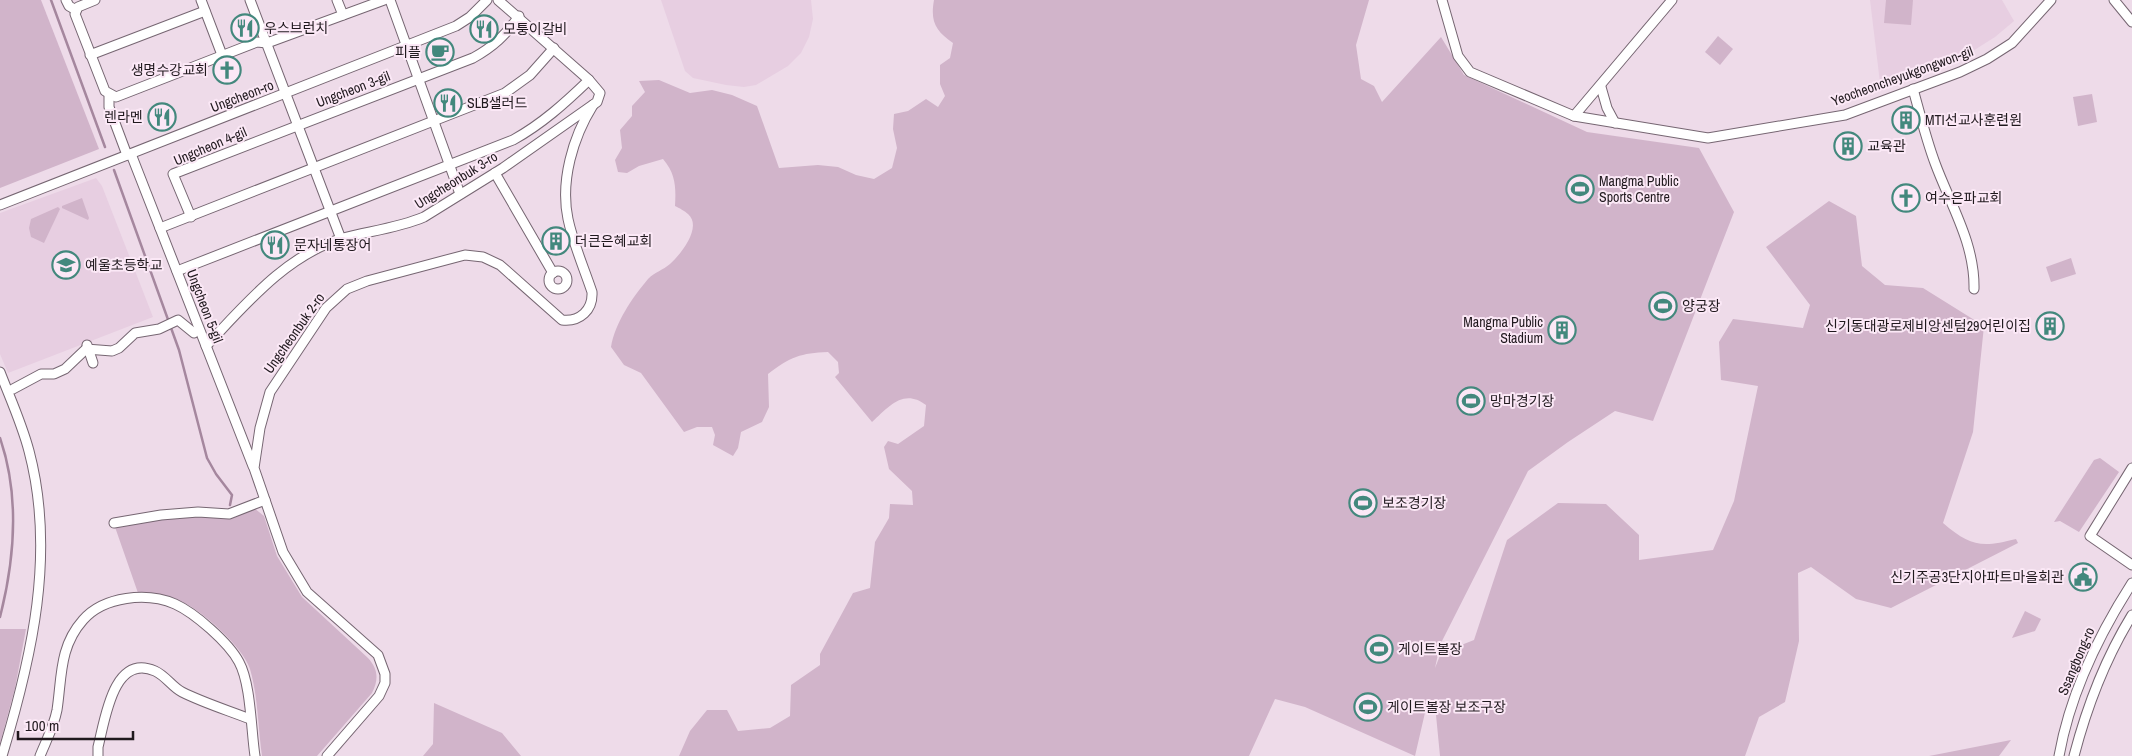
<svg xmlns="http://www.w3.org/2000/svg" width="2132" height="756" viewBox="0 0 2132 756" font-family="'Archivo Narrow','Noto Sans KR',sans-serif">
	<rect width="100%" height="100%" fill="#eedbe9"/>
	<g fill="#e7cee1">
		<polygon points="661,0 811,0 813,19 809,37 801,53 788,66 756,85 744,87 726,85 693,78 685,71"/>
		<polygon points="1870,0 2002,0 2014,21 1995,37 1960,59 1881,91"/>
		<polygon points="96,178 102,186 153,317 8,373 0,354 0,213"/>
	</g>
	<g fill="#d1b4ca">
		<polygon points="0,0 41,0 99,149 0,188"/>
		<path d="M934,0H1369L1356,45L1361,79L1374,86L1382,102L1441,37L1464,75L1587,132L1699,148L1734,212L1653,421L1615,411L1568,442L1528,471L1440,645L1435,668L1441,653L1474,640L1507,540L1558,503L1606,504L1639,535V560L1713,550L1734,501L1758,386L1721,380L1719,342L1733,319L1803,328L1810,305L1766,247L1829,201L1856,216L1862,266L1885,285L1923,288L1984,326L1973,432L1943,523C1970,546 1981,548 2016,539L2018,543L1891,608L1856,599L1811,567L1798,573L1799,641L1785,702L1759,717L1745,756H1440L1436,715L1427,704L1415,756L1305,707L1275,699L1249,756H679L690,731L707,710H727L738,731L770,728L790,716L791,685L820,665V654L853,593L870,588L875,542L889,518L890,504L913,505L912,491L889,469L884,447L888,441L898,444L924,426L926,405C904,388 889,406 872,422L835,377L839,373L838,362L828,352C801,353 790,357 768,374L769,407L762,422L741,432L738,448L733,456L713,445L715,435L712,427H697L684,432L641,373L624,365L611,347C615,323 632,298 648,279C655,272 663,270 670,264C680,255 703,227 688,214C685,211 679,208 675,206C676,188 676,174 663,159L639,166L627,173L618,172L615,160L622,148L620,130L632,116V106L645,92L639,81L659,80L690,93L712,90L732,95L757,106L779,168L818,165L838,167L856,175L874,179L892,168L897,148L893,129L894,114L908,111L926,99L938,107L945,96L940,84V65L950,58L953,43C936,31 930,22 934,0Z"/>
		<polygon points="1886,0 1913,0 1911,25 1884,23"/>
		<polygon points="1718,36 1733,49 1720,65 1705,52"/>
		<polygon points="2092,94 2097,122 2078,126 2073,97"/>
		<polygon points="82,198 89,218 88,220 62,208 62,206"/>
		<polygon points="58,207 60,209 44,243 31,237 29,228 31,219"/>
		<polygon points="2071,258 2076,274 2051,282 2046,267"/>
		<polygon points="2100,458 2119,472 2079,532 2060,521 2054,522 2094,460"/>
		<path d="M254,508L264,516L277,556L302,597L368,658C378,669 379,679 372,693L317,756H262C258,728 258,696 250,669C243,647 203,612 183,602C169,595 154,593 138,593L115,527L184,515L232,517Z"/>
		<polygon points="2025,611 2041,619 2035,631 2012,638"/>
		<polygon points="0,629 26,629 15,688 0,744"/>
		<polygon points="434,703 502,733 521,756 423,756 433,744"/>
		<polygon points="2011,740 1999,756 1929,756"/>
	</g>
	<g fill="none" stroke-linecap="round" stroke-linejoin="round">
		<g stroke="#a5879e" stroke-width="2.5">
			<polyline points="51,0 105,147"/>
			<polyline points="114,170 179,350 207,458 216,474 232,495 230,505"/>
			<path d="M0,438C20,496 15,558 0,617"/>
		</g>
		<g stroke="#766672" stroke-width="11">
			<g id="minor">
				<polyline points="66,0 69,6 76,10"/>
				<polyline points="95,0 78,7 75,14 105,91 116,97 257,42 267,43 384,0"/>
				<polyline points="201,0 222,55"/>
				<polyline points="250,0 341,239"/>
				<polyline points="337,0 343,15"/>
				<polyline points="390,0 460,194"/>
				<polyline points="1442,0 1458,56 1470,72 1574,116 1708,138 1845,115 1960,72 1987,59 2012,43 2051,0"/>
				<polyline points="2114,0 2132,22"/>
				<polyline points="90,55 205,11"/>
				<polyline points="1601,87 1607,108 1615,123"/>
				<path d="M1913,89C1920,114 1926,139 1935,163C1950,204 1975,243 1974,289"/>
				<polyline points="109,96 109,107 127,155"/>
				<polyline points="1574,116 1672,0"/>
				<polyline points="131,154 253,466"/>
				<polyline points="495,173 553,273"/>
				<polyline points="0,205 456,26 470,17 487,0"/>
				<path d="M191,217L173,174L473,58C493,47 506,35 519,16"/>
				<polyline points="160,228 505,93 530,75 554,48"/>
				<path d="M177,271L513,140C542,124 565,103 589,80"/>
				<circle cx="558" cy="280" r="9"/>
				<polyline points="87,345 93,363"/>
				<path d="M206,346C245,305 286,255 343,238C370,231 398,228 424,217L503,168L597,102L600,93L589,80L498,0"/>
				<path d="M0,372C10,398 22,424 29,451C56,553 32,657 2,756"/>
				<polyline points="13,389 41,374 54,374 65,369 86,349 112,351 119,348 135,333 159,329 178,320 194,333"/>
				<polyline points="2132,468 2090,536 2132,565"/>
				<polyline points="114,523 161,515 198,512 229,514 265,500"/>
				<path d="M40,756C46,741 54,726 57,710C62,677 59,647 83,620C104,596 147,592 175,604C195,613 229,643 239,662C251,684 251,730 255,756"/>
				<path d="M98,756V747C105,720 113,653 155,671C166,676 172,687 182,692C204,703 227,710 250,719"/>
				<path d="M327,756L379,696L385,683V674L378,655L307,592L283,552L254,468L260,428L270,392L326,308L347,289L367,281L465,255L483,257L500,265L562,320C580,322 593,310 592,292C584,268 573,243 568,219C560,181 573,137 593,105"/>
				<path d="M2059,756C2070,694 2098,636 2132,583"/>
				<path d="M2074,756C2087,706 2105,659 2132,615"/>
			</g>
		</g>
		<use href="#minor" stroke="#fff" stroke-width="9"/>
	</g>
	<defs>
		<g id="restaurant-ring" transform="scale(1.4375)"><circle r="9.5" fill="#fbe8f6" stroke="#43887d" stroke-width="1.5"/><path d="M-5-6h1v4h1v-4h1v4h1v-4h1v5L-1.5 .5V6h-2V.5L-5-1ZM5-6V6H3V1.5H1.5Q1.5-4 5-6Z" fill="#43887d"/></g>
		<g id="cafe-ring" transform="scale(1.4375)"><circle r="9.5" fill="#fbe8f6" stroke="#43887d" stroke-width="1.5"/><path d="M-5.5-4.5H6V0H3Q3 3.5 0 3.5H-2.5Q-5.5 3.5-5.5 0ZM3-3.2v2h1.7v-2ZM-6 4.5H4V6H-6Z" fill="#43887d"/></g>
		<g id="church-ring" transform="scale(1.4375)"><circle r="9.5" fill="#fbe8f6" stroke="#43887d" stroke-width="1.5"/><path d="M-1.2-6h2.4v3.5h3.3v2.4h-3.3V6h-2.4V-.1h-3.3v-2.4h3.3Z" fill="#43887d"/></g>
		<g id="building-ring" transform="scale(1.4375)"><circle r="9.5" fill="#fbe8f6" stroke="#43887d" stroke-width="1.5"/><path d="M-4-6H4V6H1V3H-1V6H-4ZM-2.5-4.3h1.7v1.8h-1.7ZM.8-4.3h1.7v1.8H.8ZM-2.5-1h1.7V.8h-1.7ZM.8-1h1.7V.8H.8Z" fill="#43887d"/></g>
		<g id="stadium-ring" transform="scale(1.4375)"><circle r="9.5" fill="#fbe8f6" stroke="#43887d" stroke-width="1.5"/><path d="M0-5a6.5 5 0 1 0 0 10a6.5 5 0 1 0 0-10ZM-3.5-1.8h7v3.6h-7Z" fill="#43887d"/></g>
		<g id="school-ring" transform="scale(1.4375)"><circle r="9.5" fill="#fbe8f6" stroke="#43887d" stroke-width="1.5"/><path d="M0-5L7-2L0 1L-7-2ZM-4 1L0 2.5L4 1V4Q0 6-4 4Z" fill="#43887d"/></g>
		<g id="civic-ring" transform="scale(1.4375)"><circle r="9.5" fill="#fbe8f6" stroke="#43887d" stroke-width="1.5"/><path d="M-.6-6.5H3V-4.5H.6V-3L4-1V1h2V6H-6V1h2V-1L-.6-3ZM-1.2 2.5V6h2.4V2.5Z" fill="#43887d"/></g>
	</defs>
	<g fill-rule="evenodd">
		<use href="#restaurant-ring" x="245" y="28"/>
		<use href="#restaurant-ring" x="484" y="29"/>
		<use href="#cafe-ring" x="440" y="52"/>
		<use href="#church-ring" x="227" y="70"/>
		<use href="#restaurant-ring" x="448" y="103"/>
		<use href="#restaurant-ring" x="162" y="117"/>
		<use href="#building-ring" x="1906" y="120"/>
		<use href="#building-ring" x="1848" y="146"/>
		<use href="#stadium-ring" x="1580" y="189"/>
		<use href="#church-ring" x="1906" y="198"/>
		<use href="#building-ring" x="556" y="241"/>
		<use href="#restaurant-ring" x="275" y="245"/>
		<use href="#school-ring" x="66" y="265"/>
		<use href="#stadium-ring" x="1663" y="306"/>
		<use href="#building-ring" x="2050" y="326"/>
		<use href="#building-ring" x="1562" y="330"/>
		<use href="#stadium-ring" x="1471" y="401"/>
		<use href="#stadium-ring" x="1363" y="503"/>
		<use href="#civic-ring" x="2083" y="577"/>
		<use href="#stadium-ring" x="1379" y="649"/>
		<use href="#stadium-ring" x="1368" y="707"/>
	</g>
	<g text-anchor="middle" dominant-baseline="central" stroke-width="4" stroke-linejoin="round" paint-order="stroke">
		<g font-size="14" fill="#20191e" stroke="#fbe8f6" text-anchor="start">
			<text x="264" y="28">우스브런치</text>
			<text x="503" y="29">모퉁이갈비</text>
			<text x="421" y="52" text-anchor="end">피플</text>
			<text x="208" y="70" text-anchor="end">생명수강교회</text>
			<text x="467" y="103">SLB샐러드</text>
			<text x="143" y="117" text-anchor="end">렌라멘</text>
			<text x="1925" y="120">MTI선교사훈련원</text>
			<text x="1867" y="146">교육관</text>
			<text x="1599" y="181">Mangma Public<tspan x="1599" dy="16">Sports Centre</tspan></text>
			<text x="1925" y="198">여수은파교회</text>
			<text x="575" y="241">더큰은혜교회</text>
			<text x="294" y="245">문자네통장어</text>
			<text x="85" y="265">예울초등학교</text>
			<text x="1682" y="306">양궁장</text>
			<text x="1543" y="322" text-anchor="end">Mangma Public<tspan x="1543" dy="16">Stadium</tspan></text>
			<text x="2031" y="326" text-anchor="end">신기동대광로제비앙센텀29어린이집</text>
			<text x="1490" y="401">망마경기장</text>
			<text x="1382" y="503">보조경기장</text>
			<text x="2064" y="577" text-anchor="end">신기주공3단지아파트마을회관</text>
			<text x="1398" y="649">게이트볼장</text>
			<text x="1387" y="707">게이트볼장 보조구장</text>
		</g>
		<g font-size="14" fill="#20191e" stroke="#fbe8f6">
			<text transform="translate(1902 76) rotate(-20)">Yeocheoncheyukgongwon-gil</text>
			<text transform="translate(353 89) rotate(-21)">Ungcheon 3-gil</text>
			<text transform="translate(242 96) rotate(-21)">Ungcheon-ro</text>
			<text transform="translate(210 146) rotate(-23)">Ungcheon 4-gil</text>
			<text transform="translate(456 180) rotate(-32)">Ungcheonbuk 3-ro</text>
			<text transform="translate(205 306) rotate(69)">Ungcheon 5-gil</text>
			<text transform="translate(294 333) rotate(-55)">Ungcheonbuk 2-ro</text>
			<text transform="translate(2076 661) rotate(-67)">Ssangbong-ro</text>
		</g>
	</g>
	<path d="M18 731v8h115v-8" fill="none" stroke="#20191e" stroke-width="2.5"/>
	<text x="25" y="731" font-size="15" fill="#20191e" stroke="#fbe8f6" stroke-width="4" paint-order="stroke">100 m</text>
</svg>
